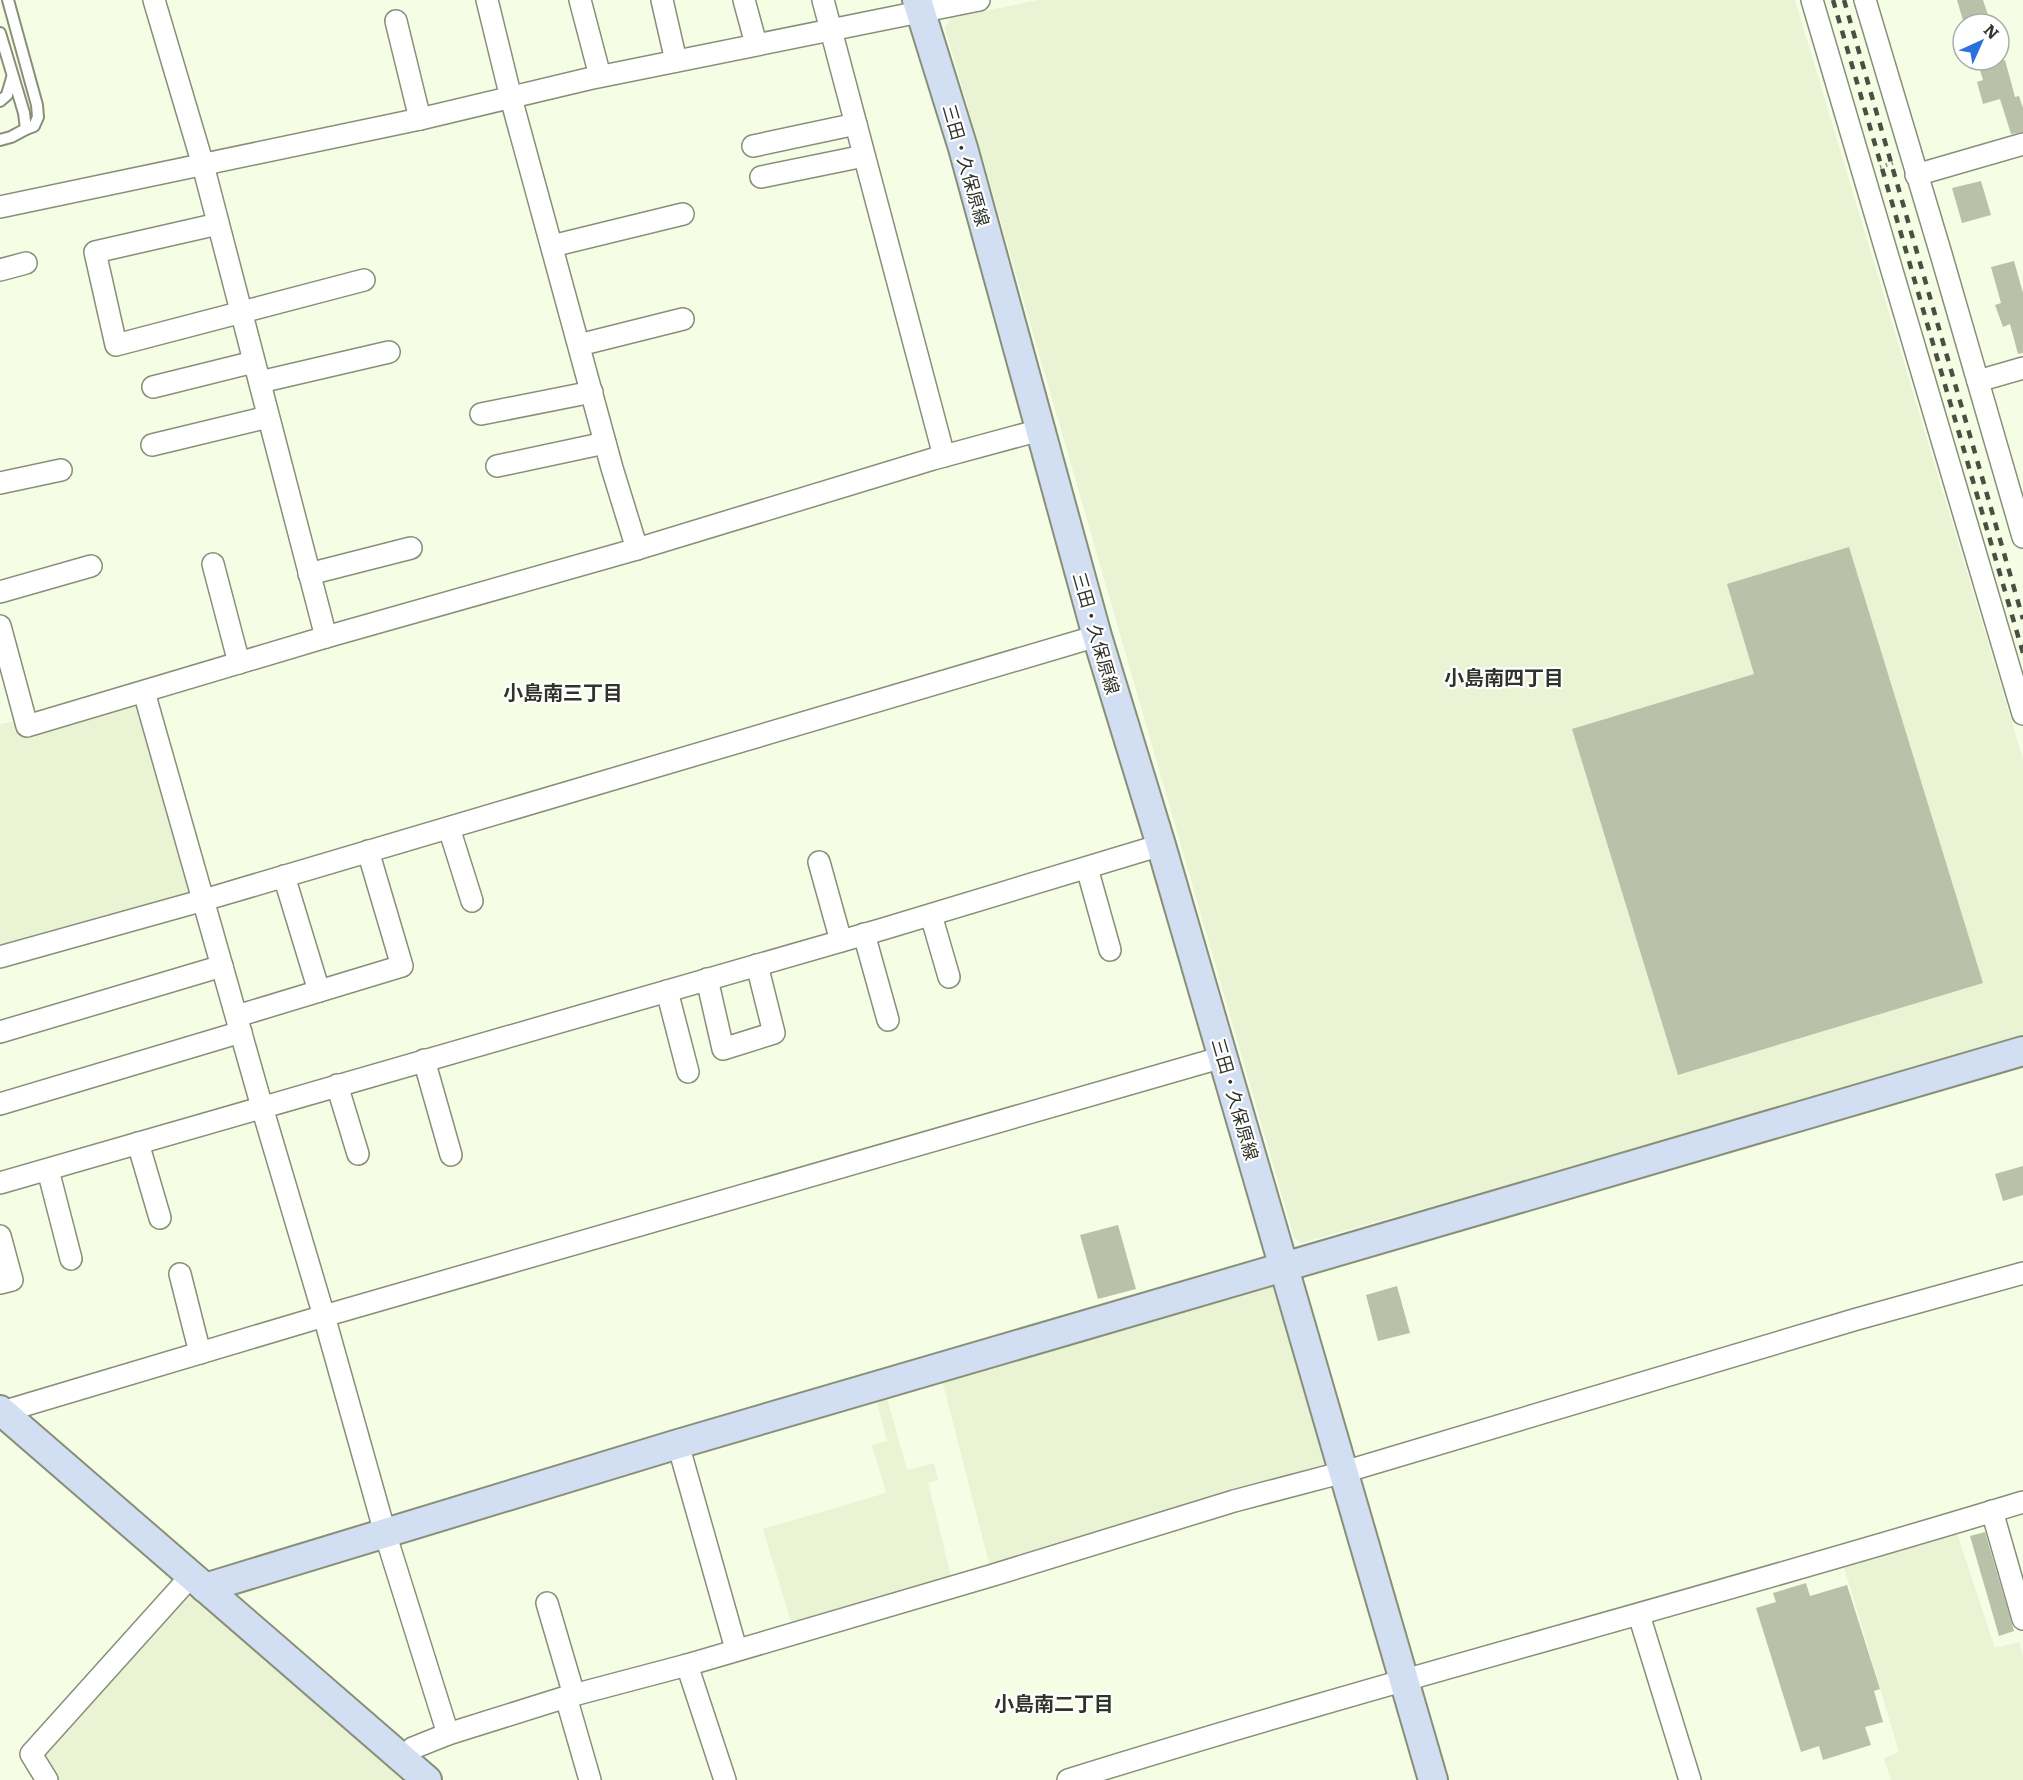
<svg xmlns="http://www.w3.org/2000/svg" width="2023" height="1780" viewBox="0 0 2023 1780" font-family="Literata,'Noto Sans JP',serif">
	<rect width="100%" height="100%" fill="#f6fde5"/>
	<g fill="#eaf3d4">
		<polygon points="1038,0 1795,0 2023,759 2023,1039 1301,1243 1294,1237 945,28 951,18"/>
		<polygon points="139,700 193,888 189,892 0,949 0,724"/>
		<polygon points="1272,1282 1326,1467 990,1567 941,1376"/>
		<polygon points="886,1395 907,1470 934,1463 938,1480 928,1483 952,1580 792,1625 763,1529 886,1493 872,1445 887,1441 876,1398"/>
		<polygon points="1957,1533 1995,1648 2019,1642 2023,1656 2023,1780 1891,1780 1884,1758 1899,1752 1844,1567"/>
		<polygon points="187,1590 410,1780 57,1780 43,1757 43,1748"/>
	</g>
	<g fill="#bac1a9">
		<polygon points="1957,0 1983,0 1991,24 1964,24"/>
		<polygon points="1977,60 2005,60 2015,97 2019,96 2023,108 2023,132 2011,134 2000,99 1983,104 1977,82 1983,80"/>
		<polygon points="1981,181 1991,215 1962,223 1952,188"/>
		<polygon points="2014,261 2023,293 2023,353 2018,354 2010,324 2003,327 1995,305 2001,303 1991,267"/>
		<polygon points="1849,547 1983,983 1678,1075 1572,729 1754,674 1727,584"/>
		<polygon points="2023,1166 2023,1195 2003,1201 1995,1174"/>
		<polygon points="1118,1225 1136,1289 1098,1299 1080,1235"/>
		<polygon points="1397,1286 1410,1333 1378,1341 1366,1295"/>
		<polygon points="1985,1532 2014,1631 1999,1636 1970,1536"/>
		<polygon points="1806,1583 1810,1596 1847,1585 1880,1689 1874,1691 1883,1722 1865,1727 1871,1745 1823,1760 1819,1746 1801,1752 1756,1608 1776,1602 1773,1593"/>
	</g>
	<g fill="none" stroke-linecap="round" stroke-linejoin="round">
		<g stroke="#888f79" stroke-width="14">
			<g id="lane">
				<polyline points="8,0 37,105 38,117 34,126 26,129"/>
				<polyline points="0,33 24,113 26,129 11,137 0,140"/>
				<polyline points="0,101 7,95 12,78"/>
			</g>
		</g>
		<g stroke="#888f79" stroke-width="24">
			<g id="street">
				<polyline points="154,0 203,165 326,637"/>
				<polyline points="487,0 511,98 612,468 637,549"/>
				<polyline points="580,0 600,76"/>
				<polyline points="662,0 676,61"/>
				<polyline points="744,0 756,44"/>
				<polyline points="823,0 944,456"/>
				<polyline points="1812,0 2023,714"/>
				<polyline points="1865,0 1941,254 2023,537"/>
				<polyline points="396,21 420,119"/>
				<polyline points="753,146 856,124"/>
				<polyline points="1916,175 2023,144"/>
				<polyline points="761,177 864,156"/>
				<polyline points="0,207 420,119 588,79 979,0"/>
				<polyline points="218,224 95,252 116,345 364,280"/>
				<polyline points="552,246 683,214"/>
				<polyline points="0,270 26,263"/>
				<polyline points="579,345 683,319"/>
				<polyline points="1978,381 2023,368"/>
				<polyline points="260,382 389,352"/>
				<polyline points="153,387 254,362"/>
				<polyline points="481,414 592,392"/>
				<polyline points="152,445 268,417"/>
				<polyline points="497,466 605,443"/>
				<polyline points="0,483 61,470"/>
				<polyline points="213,564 239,663"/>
				<polyline points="309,574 411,548"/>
				<polyline points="0,592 91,566"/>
				<polyline points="0,626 27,726 326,637 637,549 933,459 1040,430"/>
				<polyline points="144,692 262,1107 324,1316 385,1533 448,1734"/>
				<polyline points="449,828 472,901"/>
				<polyline points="819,862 841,941"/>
				<polyline points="1087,868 1110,950"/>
				<polyline points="284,876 319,991"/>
				<polyline points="931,915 949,977"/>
				<polyline points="864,934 888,1020"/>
				<polyline points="0,957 204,900 1097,636"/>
				<polyline points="707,979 723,1049 774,1033 757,965"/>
				<polyline points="667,991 688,1072"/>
				<polyline points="237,1016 402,966 368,851"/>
				<polyline points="0,1032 222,966"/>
				<polyline points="424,1060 451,1155"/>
				<polyline points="337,1085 358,1154"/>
				<polyline points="0,1104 241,1032"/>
				<polyline points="138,1143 160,1218"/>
				<polyline points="48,1170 71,1259"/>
				<polyline points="0,1183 883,929 1161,845"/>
				<polyline points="0,1236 12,1280 0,1283"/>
				<polyline points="180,1274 200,1353"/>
				<polyline points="2,1412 324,1316 1223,1057"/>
				<polyline points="678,1444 736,1649"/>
				<polyline points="1992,1511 2023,1619"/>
				<polyline points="547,1603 574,1695"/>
				<polyline points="1639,1615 1690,1780"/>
				<polyline points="687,1665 725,1780"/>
				<polyline points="566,1697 590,1780"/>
				<polyline points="402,1759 413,1748 448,1734 566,1697 687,1665 990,1576 1234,1501 1344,1472 1857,1319 2023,1273"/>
				<polyline points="47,1780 31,1754 191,1576"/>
				<path d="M1068,1780C1385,1681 1706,1599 2023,1502"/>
			</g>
		</g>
		<g stroke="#888f79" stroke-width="32">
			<g id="secondary">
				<polyline points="917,0 963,148 1097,636 1161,845 1433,1780"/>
				<polyline points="0,1410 427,1780"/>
				<polyline points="205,1588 678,1444 2023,1051"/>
			</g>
		</g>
		<polyline stroke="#8f9483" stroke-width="4" stroke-dasharray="1.5 4.5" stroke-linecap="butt" points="1880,167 1896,162"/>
		<use href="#lane" stroke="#fff" stroke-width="10"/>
		<use href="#street" stroke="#fff" stroke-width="21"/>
		<use href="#secondary" stroke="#d2def1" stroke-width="28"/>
		<g stroke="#4b4f43" stroke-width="4.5" stroke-dasharray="8 8" stroke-linecap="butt">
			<polyline points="1833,0 2023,653"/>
			<polyline points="1844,0 2023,619"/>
		</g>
	</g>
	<g text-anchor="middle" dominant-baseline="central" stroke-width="4.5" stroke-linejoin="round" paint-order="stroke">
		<g font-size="18" fill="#303329" stroke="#fff">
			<text transform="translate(967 165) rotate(74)">三田・久保原線</text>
			<text transform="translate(1097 633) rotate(74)">三田・久保原線</text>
			<text transform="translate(1236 1099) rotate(74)">三田・久保原線</text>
		</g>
		<g font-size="20" font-weight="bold" fill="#303329" stroke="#fff">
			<text x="1504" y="676">小島南四丁目</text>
			<text x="563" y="691">小島南三丁目</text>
			<text x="1054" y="1702">小島南二丁目</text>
		</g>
	</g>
	<g transform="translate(1981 42) rotate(45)"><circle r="28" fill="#ffffff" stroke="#acada9" stroke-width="1.5"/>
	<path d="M0-4.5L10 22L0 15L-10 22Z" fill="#2972de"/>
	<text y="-9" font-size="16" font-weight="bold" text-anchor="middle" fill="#303329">N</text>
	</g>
</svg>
